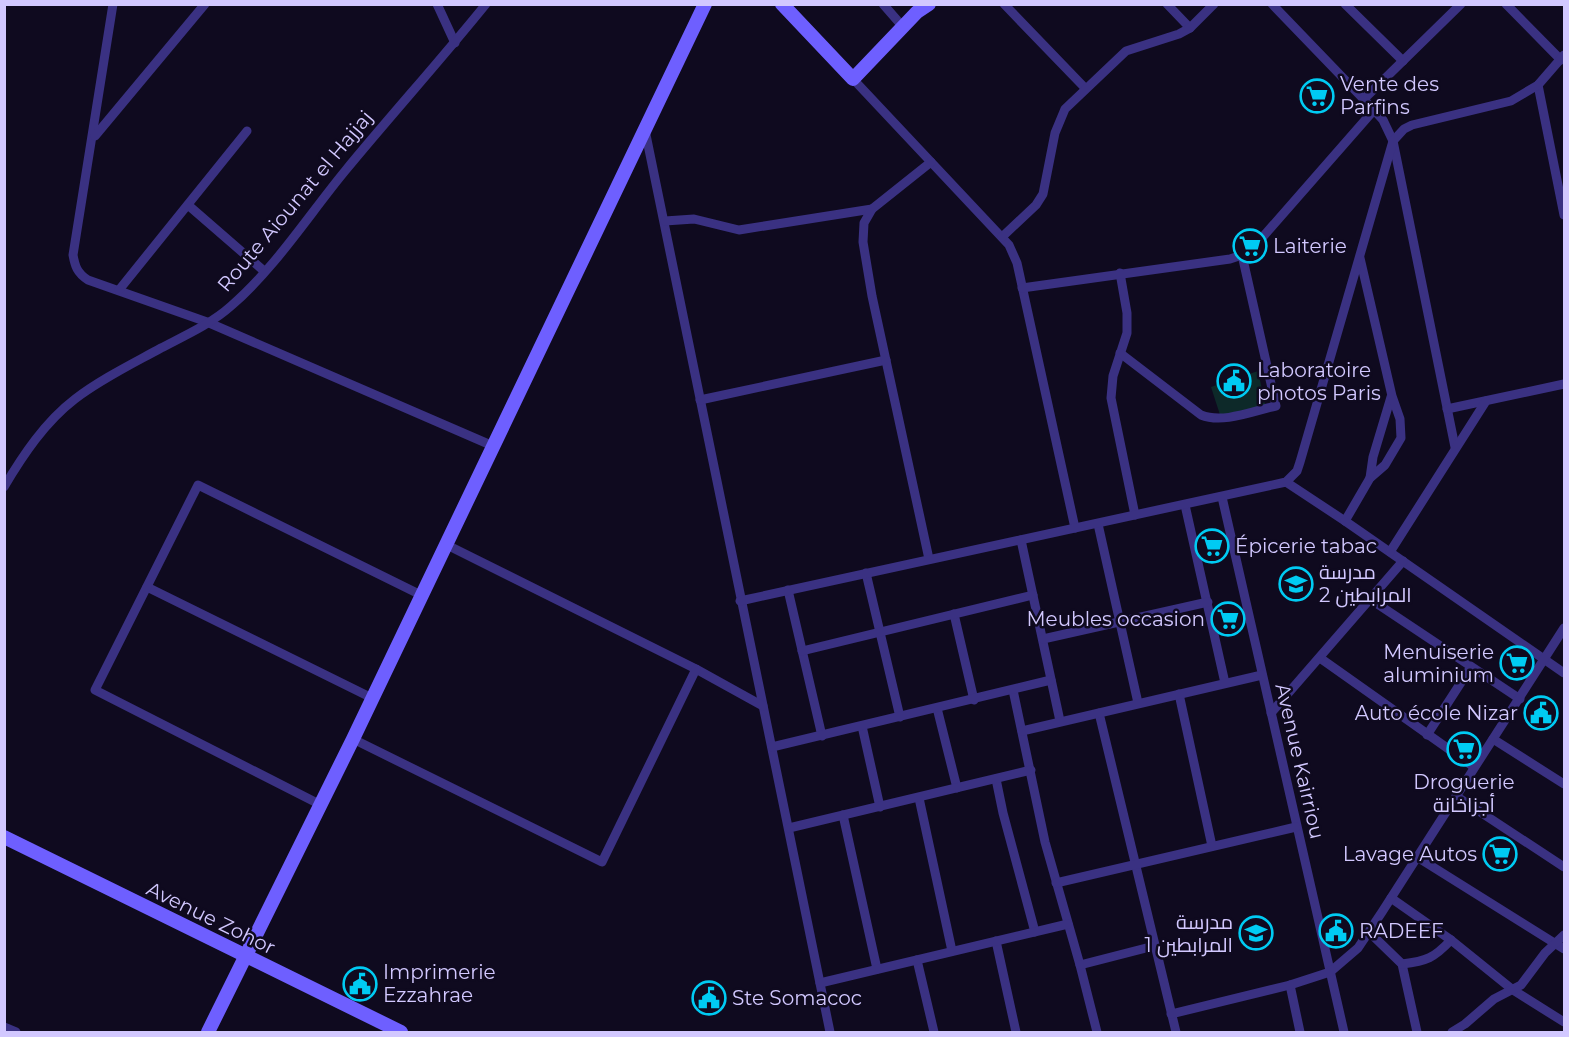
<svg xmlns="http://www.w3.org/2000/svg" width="1569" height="1037" viewBox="0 0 1569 1037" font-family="Montserrat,Cairo,sans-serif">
	<rect width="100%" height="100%" fill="#0f0a1f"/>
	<polygon fill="#0d2929" points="1258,371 1266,408 1221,418 1211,387"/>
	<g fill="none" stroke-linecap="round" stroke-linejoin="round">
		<g stroke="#3a3182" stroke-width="9">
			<path d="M113,4L73,255C75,266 77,273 88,280L207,322L493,446"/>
			<polyline points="437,4 455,43"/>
			<polyline points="883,4 903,27"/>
			<polyline points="1004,4 1085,88"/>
			<polyline points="1167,4 1190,28"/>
			<polyline points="1272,4 1374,110 1383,120 1393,141 1455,447"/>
			<polyline points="1345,4 1403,61"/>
			<polyline points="1506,4 1561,60"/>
			<polyline points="853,79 1009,245 1017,263 1075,528"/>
			<polyline points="1538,85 1564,215"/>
			<polyline points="1364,99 1461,4"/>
			<polyline points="645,130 830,1032"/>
			<polyline points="95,136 205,4"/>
			<polyline points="188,205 264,271"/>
			<polyline points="665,221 694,219 739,230 872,209"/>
			<polyline points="1002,237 1036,205 1043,194 1055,133 1065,109 1126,51 1179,34 1190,28 1214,4"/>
			<polyline points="1120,273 1127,313 1127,333 1113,376 1111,398 1135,515"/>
			<polyline points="1022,288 1230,259 1242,255 1261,239 1374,110"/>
			<polyline points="119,290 247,131"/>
			<path d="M1120,353L1201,415C1223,424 1253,411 1276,406L1242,255"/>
			<polyline points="700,400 886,360"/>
			<polyline points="1447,409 1564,384"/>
			<polyline points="1370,478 1373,457 1391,397"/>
			<polyline points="1286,482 1345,521 1564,673"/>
			<path d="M4,487C23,455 45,422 75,399C101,379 132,364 161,348C184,336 211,324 231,306C275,268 308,216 345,171C391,115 440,61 486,4"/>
			<polyline points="1222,497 1344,1032"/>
			<polyline points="1185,505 1225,683"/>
			<polyline points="1345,521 1370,478 1385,465 1401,438 1400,419 1392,396 1360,258"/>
			<polyline points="1098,524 1138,703"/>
			<polyline points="1021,540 1060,721"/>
			<polyline points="445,544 696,669 763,706"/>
			<polyline points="1390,552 1486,401"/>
			<polyline points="929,559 872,296 863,242 864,223 872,209 931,162"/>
			<polyline points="866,573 900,717"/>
			<polyline points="147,587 372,698"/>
			<polyline points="788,590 822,736"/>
			<polyline points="1370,599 1520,699"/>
			<polyline points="740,601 1286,482 1297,471 1300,462 1393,141 1404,129 1412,125 1511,101 1538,85 1564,55"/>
			<polyline points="954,614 974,700"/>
			<polyline points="1043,639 1208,602"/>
			<polyline points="802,651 1033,595"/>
			<polyline points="1320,658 1474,767"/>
			<polyline points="1013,690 1045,842 1080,965 1097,1032"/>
			<polyline points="1179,694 1212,846"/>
			<polyline points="937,708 957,788"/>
			<polyline points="1099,713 1176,1032"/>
			<polyline points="1271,713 1403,561"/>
			<polyline points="862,726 880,807"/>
			<polyline points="1022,731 1262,675"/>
			<polyline points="1427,735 1471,667"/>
			<polyline points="353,739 602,862 696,669"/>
			<polyline points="1493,739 1564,784"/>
			<polyline points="772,747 1051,680"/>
			<polyline points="996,779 1003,813 1035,932"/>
			<polyline points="1456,796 1564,867"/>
			<polyline points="919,798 952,951"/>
			<polyline points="321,805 95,690 198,485 421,595"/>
			<polyline points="843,815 877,969"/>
			<polyline points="789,828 1031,770"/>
			<polyline points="1417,857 1564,949"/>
			<polyline points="1056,883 1296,827"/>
			<polyline points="1391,898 1451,940"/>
			<polyline points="1369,932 1402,964 1417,1032"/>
			<polyline points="996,941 1016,1032"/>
			<polyline points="917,960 934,1032"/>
			<path d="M1402,964C1427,961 1434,958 1451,940L1513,990L1564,1022"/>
			<polyline points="1080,965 1154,946"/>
			<polyline points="820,983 1068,924"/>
			<polyline points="1290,985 1300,1032"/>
			<polyline points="1171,1014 1290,985 1330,972 1358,948 1382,912 1564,628"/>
			<polyline points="4,1027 16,1032"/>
			<polyline points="1452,1032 1465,1024 1494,999 1521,985 1545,953 1564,935"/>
		</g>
		<g stroke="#6e5fff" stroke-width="14">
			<polyline points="782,4 853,79 917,12 929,4"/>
			<polyline points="4,837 401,1032"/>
			<polyline points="208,1032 353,739 705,4"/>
		</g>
	</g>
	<defs>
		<g id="supermarket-ring" transform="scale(1.725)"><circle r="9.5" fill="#0f0a1f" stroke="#00cbf3" stroke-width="1.5"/><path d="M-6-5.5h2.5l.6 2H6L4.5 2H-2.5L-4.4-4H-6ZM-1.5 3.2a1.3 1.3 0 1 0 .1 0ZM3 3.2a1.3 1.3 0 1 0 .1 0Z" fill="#00cbf3"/></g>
		<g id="civic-ring" transform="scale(1.725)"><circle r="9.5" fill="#0f0a1f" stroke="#00cbf3" stroke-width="1.5"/><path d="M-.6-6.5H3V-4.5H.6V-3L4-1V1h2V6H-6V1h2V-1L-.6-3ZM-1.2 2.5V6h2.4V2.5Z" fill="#00cbf3"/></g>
		<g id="school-ring" transform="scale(1.725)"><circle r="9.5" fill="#0f0a1f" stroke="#00cbf3" stroke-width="1.5"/><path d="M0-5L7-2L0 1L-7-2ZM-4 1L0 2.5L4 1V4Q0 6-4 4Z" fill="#00cbf3"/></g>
	</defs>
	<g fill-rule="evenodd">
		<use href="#supermarket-ring" x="1317" y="96"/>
		<use href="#supermarket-ring" x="1250" y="246"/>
		<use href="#civic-ring" x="1234" y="381"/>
		<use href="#supermarket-ring" x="1212" y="546"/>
		<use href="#school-ring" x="1296" y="584"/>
		<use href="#supermarket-ring" x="1228" y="619"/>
		<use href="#supermarket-ring" x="1517" y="663"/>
		<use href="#civic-ring" x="1541" y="713"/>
		<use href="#supermarket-ring" x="1464" y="749"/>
		<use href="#supermarket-ring" x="1500" y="854"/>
		<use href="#civic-ring" x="1336" y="931"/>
		<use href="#school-ring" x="1256" y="933"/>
		<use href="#civic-ring" x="360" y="984"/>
		<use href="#civic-ring" x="709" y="998"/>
	</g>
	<g text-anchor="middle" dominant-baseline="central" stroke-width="5" stroke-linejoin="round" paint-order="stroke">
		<g font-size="20" fill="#d2c8ff" stroke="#0f0a1f" text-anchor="start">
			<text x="1340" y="84">Vente des<tspan x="1340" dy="23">Parfins</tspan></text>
			<text x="1273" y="246">Laiterie</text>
			<text x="1257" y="370">Laboratoire<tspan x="1257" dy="23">photos Paris</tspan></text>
			<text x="1235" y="546">Épicerie tabac</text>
			<text x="1319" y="572">مدرسة<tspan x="1319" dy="23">المرابطين 2</tspan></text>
			<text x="1205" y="619" text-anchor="end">Meubles occasion</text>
			<text x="1494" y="652" text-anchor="end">Menuiserie<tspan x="1494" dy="23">aluminium</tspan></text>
			<text x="1518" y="713" text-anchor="end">Auto école Nizar</text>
			<text x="1464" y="782" text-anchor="middle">Droguerie<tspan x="1464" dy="23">أجزاخانة</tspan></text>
			<text x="1477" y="854" text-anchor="end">Lavage Autos</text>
			<text x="1233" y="922" text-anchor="end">مدرسة<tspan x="1233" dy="23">المرابطين 1</tspan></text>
			<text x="1359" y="931">RADEEF</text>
			<text x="383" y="972">Imprimerie<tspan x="383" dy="23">Ezzahrae</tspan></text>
			<text x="732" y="998">Ste Somacoc</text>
		</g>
		<g font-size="20" fill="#d2c8ff" stroke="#0f0a1f">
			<text transform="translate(295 201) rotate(-50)">Route Aiounat el Hajjaj</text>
			<text transform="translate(1300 761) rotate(77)">Avenue Kairriou</text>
			<text transform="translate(211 918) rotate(26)">Avenue Zohor</text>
		</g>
	</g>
	<rect width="1569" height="1037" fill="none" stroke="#d2c8ff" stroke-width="12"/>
</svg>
